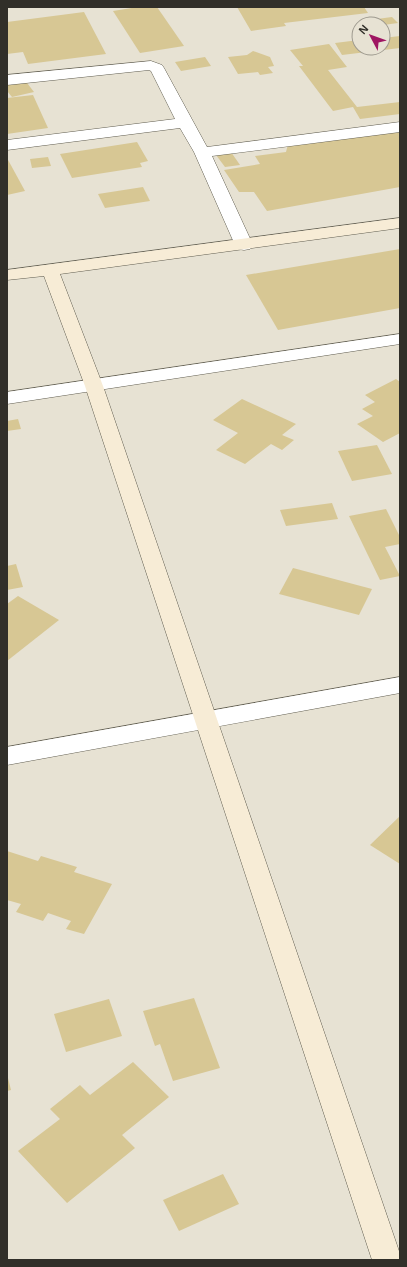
<svg xmlns="http://www.w3.org/2000/svg" width="407" height="1267" viewBox="0 0 407 1267" font-family="Arial,sans-serif">
	<rect width="100%" height="100%" fill="#e7e2d3"/>
	<g fill="#d7c794">
		<polygon points="138,7 157,7 184,46 140,53 113,11"/>
		<polygon points="237,7 364,7 368,13 284,23 286,26 251,31"/>
		<polygon points="84,12 106,54 28,64 23,52 7,54 7,22"/>
		<polygon points="392,17 398,23 383,25 377,19"/>
		<polygon points="400,36 400,48 342,55 335,43 359,40 359,48 383,48 383,38"/>
		<polygon points="329,44 347,67 328,70 357,107 400,102 400,114 360,119 353,107 333,111 299,66 303,66 290,50"/>
		<polygon points="253,51 270,57 274,66 268,67 273,73 260,75 258,72 238,74 228,57 247,55"/>
		<polygon points="205,57 211,66 181,71 175,62"/>
		<polygon points="24,79 34,92 12,97 7,91 7,83"/>
		<polygon points="33,95 48,128 7,134 7,98"/>
		<polygon points="400,125 400,187 267,211 254,192 239,192 224,170 260,164 255,156 286,152 288,144"/>
		<polygon points="137,142 148,161 140,163 142,167 72,178 60,154"/>
		<polygon points="231,152 240,165 225,167 216,155"/>
		<polygon points="48,157 51,166 32,168 30,159"/>
		<polygon points="7,158 25,191 7,195"/>
		<polygon points="143,187 150,201 105,208 98,194"/>
		<polygon points="400,249 400,308 278,330 246,275"/>
		<polygon points="396,379 400,382 400,433 383,442 357,424 373,416 362,409 375,402 365,395"/>
		<polygon points="242,399 296,424 282,435 294,440 282,450 271,444 245,464 216,450 238,433 213,420"/>
		<polygon points="18,419 21,429 7,431 7,421"/>
		<polygon points="377,445 392,474 352,481 338,451"/>
		<polygon points="332,503 338,519 286,526 280,510"/>
		<polygon points="386,509 400,537 400,544 385,547 400,576 380,580 349,516"/>
		<polygon points="16,564 23,587 7,590 7,566"/>
		<polygon points="293,568 372,589 359,615 279,594"/>
		<polygon points="18,596 59,620 7,661 7,604"/>
		<polygon points="400,816 400,864 370,845"/>
		<polygon points="7,851 38,861 41,856 77,867 74,872 112,884 84,934 66,929 71,921 48,913 43,921 16,912 21,904 7,900"/>
		<polygon points="194,998 220,1068 173,1081 160,1044 155,1046 143,1011"/>
		<polygon points="109,999 122,1036 66,1052 54,1014"/>
		<polygon points="133,1062 169,1097 122,1135 135,1148 67,1203 18,1151 60,1119 50,1109 80,1085 90,1095"/>
		<polygon points="7,1074 11,1090 7,1091"/>
		<polygon points="223,1174 239,1204 179,1231 163,1200"/>
	</g>
	<g fill="none" stroke-linecap="round" stroke-linejoin="round">
		<g stroke="#605d50" stroke-width="1">
			<g id="street">
				<polygon points="151,61 162,65 164,68 207,147 400,122 400,132 212,156 253,245 250,249 244,250 238,249 235,245 194,152 180,128 7,150 7,140 175,119 151,71 149,70 7,85 7,75"/>
				<polygon points="400,334 400,344 7,404 7,392"/>
				<polygon points="400,677 400,693 7,765 7,747"/>
			</g>
		</g>
		<g stroke="#605d50" stroke-width="1">
			<polygon id="secondary" points="400,218 400,228 60,274 103,386 400,1254 400,1260 372,1260 85,386 44,276 7,280 7,270"/>
		</g>
		<use href="#street" fill="#fff" fill-rule="evenodd"/>
		<use href="#secondary" fill="#f7ecd6" fill-rule="evenodd"/>
	</g>
	<rect width="407" height="1267" fill="none" stroke="#312f29" stroke-width="16"/>
	<g transform="translate(371 36) rotate(311)"><circle r="19" fill="#e7e2d3" stroke="#9e9a8f"/>
	<path d="M0-3L7 15L0 10L-7 15Z" fill="#9f1561"/>
	<text y="-6" font-size="11" font-weight="bold" text-anchor="middle" fill="#312f29">N</text>
	</g>
</svg>
